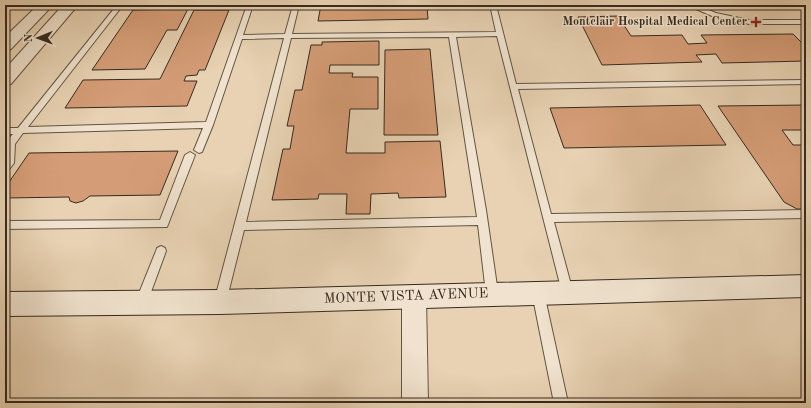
<svg xmlns="http://www.w3.org/2000/svg" width="811" height="408" viewBox="0 0 811 408" font-family="'Old Standard TT',serif">
	<rect width="100%" height="100%" fill="#e8d2b3"/>
	<filter id="stains"><feTurbulence type="fractalNoise" baseFrequency=".005" numOctaves="4"/><feColorMatrix values="0 0 0 0 .2 0 0 0 0 .09 0 0 0 0 .02 0 0 0 .5 -.17"/></filter>
	<radialGradient id="worn" r=".72"><stop offset=".6" stop-color="#630" stop-opacity="0"/><stop offset="1" stop-color="#630" stop-opacity=".3"/></radialGradient>
	<g fill="#d59d77" stroke="#362b1f">
		<polygon points="321,5 427,5 428,19 318,21"/>
		<polygon points="188,9 177,30 167,30 145,69 92,70 133,10"/>
		<polygon points="194,10 229,10 205,70 199,70 197,75 186,76 184,81 197,81 187,106 65,108 83,80 160,79"/>
		<polygon points="618,16 631,36 682,35 688,44 707,43 701,35 793,34 806,47 806,61 722,63 716,54 696,55 702,62 602,65 578,17"/>
		<polygon points="379,41 379,65 330,65 329,73 353,73 352,77 378,77 378,109 350,109 346,153 385,153 385,142 440,141 446,197 399,198 398,193 371,194 370,214 346,214 347,194 319,194 318,199 272,200 283,149 290,149 294,126 287,126 295,90 302,90 311,45 322,45 322,42"/>
		<polygon points="430,49 438,135 384,135 385,50"/>
		<polygon points="700,105 726,145 564,148 550,108"/>
		<polygon points="806,105 806,130 782,130 793,145 806,145 806,192 805,192 806,209 797,209 784,202 718,106"/>
		<polygon points="178,151 160,195 90,196 83,201 76,203 70,201 69,197 5,198 5,188 29,153"/>
	</g>
	<g fill="none" stroke-linecap="round" stroke-linejoin="round">
		<g stroke="#625544" stroke-width="2">
			<g id="service">
				<polygon points="8,5 15,5 5,13 5,8"/>
				<path d="M117,5H123L28,127L206,122L247,5H253L243,35L285,34L293,5H299L292,34L496,32L490,5H496L516,84L806,80V84L518,89L551,214L806,210V218L554,222L573,292L571,296L567,297L563,296L497,36L456,37L486,210L498,293L496,297L492,298L488,297L486,293L478,225L244,230L226,302L224,306L220,307L216,306L214,302L284,38L242,39L213,125L202,152L199,153L194,150L203,128L23,133L15,144L14,163L8,171L5,172V143L13,134H5V128H18ZM449,37L477,217L246,222L291,38Z"/>
				<polygon points="687,5 696,5 716,13 749,20 806,20 806,24 749,24 712,16"/>
				<polygon points="190,152 195,155 167,227 5,229 5,221 160,220 185,155"/>
				<polygon points="161,246 165,248 166,251 147,303 145,307 141,308 137,307 135,303 156,251 157,248"/>
				<polygon points="538,288 542,289 544,293 568,403 554,403 532,293 534,289"/>
			</g>
		</g>
		<g stroke="#625544" stroke-width="2">
			<polygon id="minor" points="414,285 422,288 426,296 428,403 402,403 402,296 406,288"/>
		</g>
		<g stroke="#625544" stroke-width="2">
			<g id="tertiary">
				<polygon points="38,5 53,5 11,49 5,51 5,37"/>
				<polygon points="63,5 78,5 11,84 5,85 5,69"/>
			</g>
		</g>
		<g stroke="#362b1f" stroke-width="2">
			<polygon id="secondary" points="806,275 806,297 220,314 5,316 5,292 220,290"/>
		</g>
		<use href="#service" fill="#f0e2ce" fill-rule="evenodd"/>
		<use href="#minor" fill="#f0e2ce" fill-rule="evenodd"/>
		<use href="#tertiary" fill="#f0e2ce" fill-rule="evenodd"/>
		<use href="#secondary" fill="#f0e2ce" fill-rule="evenodd"/>
	</g>
	<path fill="#8f2418" stroke="#f0e2ce" stroke-width="1.5" d="M754 16h4v4h4v4h-4v4h-4v-4h-4v-4h4z"/>
	<g text-anchor="middle" dominant-baseline="central" stroke-width="3" stroke-linejoin="round" paint-order="stroke">
		<g font-size="12" font-weight="bold" fill="#362b1f" stroke="#f0e2ce" text-anchor="end">
			<text x="747" y="22">Montclair Hospital Medical Center</text>
		</g>
		<g font-size="14" fill="#362b1f" stroke="#f0e2ce">
			<text transform="translate(406 296) rotate(-2)">MONTE VISTA AVENUE</text>
		</g>
	</g>
	<rect width="811" height="408" fill="none" stroke="#e8d2b3" stroke-width="20"/>
	<rect x="6" y="6" width="799" height="396" fill="none" stroke="#362b1f" stroke-width="2"/>
	<rect x="10" y="10" width="791" height="388" fill="none" stroke="#362b1f"/>
	<g transform="translate(38 38) rotate(269)" stroke="#f0e2ce" stroke-width="3" paint-order="stroke">
	<path d="M0-3L7 15L0 10L-7 15Z" fill="#362b1f"/>
	<text y="-6" font-size="11" font-weight="bold" text-anchor="middle" fill="#362b1f">N</text>
	</g>
	<rect width="100%" height="100%" filter="url(#stains)"/>
	<rect width="100%" height="100%" fill="url(#worn)"/>
</svg>
